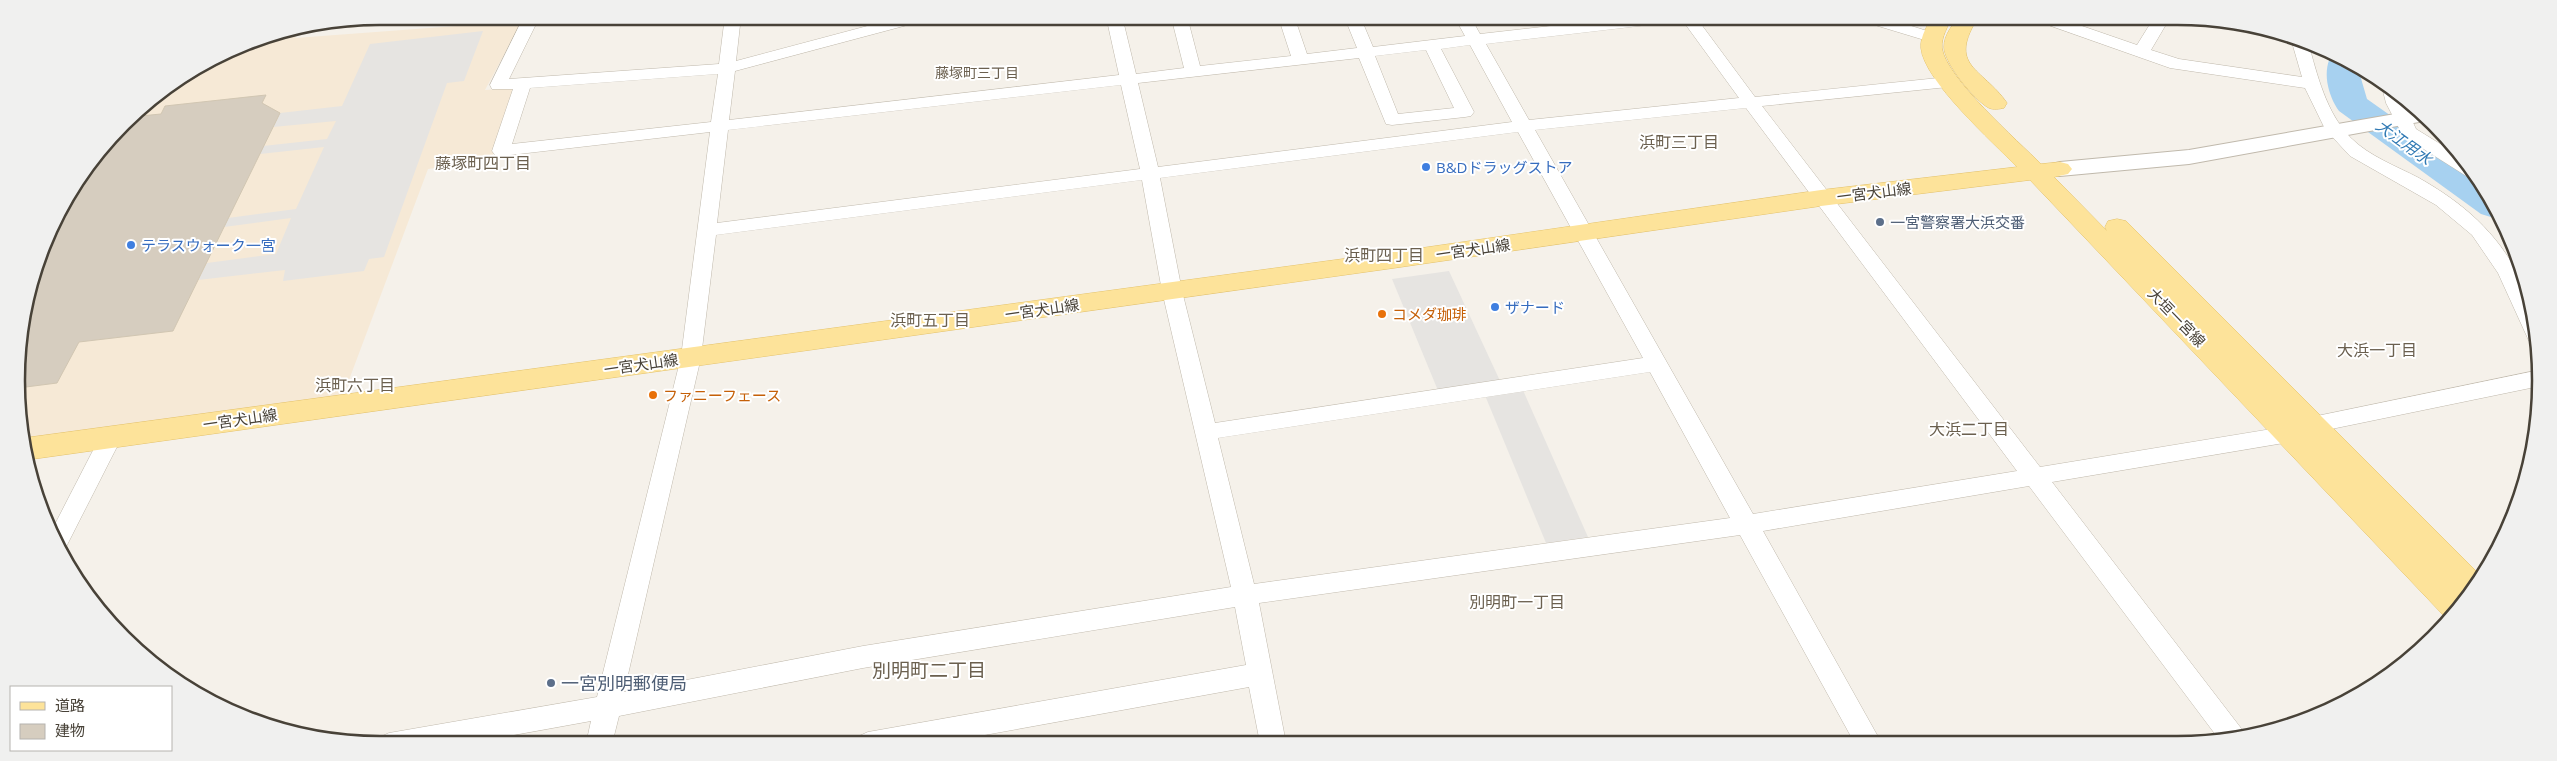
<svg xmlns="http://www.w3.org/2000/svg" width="2557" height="761" viewBox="0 0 2557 761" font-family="'Open Sans','Noto Sans JP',sans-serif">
	<rect width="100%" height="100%" fill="#f5f1ea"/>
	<polygon fill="#f6e9d6" points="522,21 485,90 514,88 491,160 428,169 343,396 23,442 17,405 19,333 54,219 92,159 140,107 241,44 303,25 295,38"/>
	<g fill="#e6e4e1">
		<polygon points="483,31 464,81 447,83 384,257 369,259 364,271 283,281 285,270 198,280 207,263 276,254 291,218 224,227 228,218 296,209 324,147 260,154 263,146 327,139 336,121 273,127 280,113 342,106 370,44"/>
		<polygon points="1449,271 1501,383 1439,393 1392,279"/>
		<polygon points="1522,388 1588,537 1546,543 1484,393"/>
	</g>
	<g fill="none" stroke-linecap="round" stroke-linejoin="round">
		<path fill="#a7d1f0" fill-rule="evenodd" d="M2333,53L2361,68L2360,75L2367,99L2479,178L2500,216L2494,218L2481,214L2339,111C2328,96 2321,69 2333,53Z"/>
	</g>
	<polygon fill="#d6cdbf" stroke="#d1c6b2" points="266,95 262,103 280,113 173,331 79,342 57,383 18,388 19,333 54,219 92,159 130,117 161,114 165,106"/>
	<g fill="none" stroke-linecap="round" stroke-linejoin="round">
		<g stroke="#c0b9ac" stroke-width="1">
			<g id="minor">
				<polygon points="380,16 455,16 447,21 303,30 297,27 310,23"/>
				<path d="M524,16H540L509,79L719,64L725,16H741L736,61L905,16H932L930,19L735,71L729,120L1119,75L1106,16H1122L1136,74L1184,68L1171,16H1187L1200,66L1291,56L1278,16H1294L1307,54L1357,48L1344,16H1360L1373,47L1465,36L1454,16H1470L1480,34L1640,16H1695L1755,97L1948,77L1954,78L1956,82L1954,86L1948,87L1762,106L2040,467L2290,426L2298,428L2301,434L2298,440L2290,442L2052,482L2247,736L2221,742L2029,486L1763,531L1881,742H1854L1740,535L1259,603L1286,743H1260L1249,687L935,744H855L859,736L868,732L1246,665L1235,607L863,668L619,716L612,744H586L591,721L459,745L376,744L380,737L389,733L597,697L681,357L710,132L501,156L495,155L492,151L513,89H492L490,85ZM1683,21L1739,98L1529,120L1486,44ZM1470,45L1512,122L1158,167L1138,83L1359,58L1386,124L1392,125L1465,117L1471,116L1474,112L1441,49ZM1426,50L1454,108L1398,114L1375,56ZM718,74L711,122L512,144L530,88ZM1121,85L1140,169L717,223L728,130ZM1746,108L2017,471L1753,514L1535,130ZM1518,132L1643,358L1215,423L1182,291L1160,178ZM1142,180L1162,291L1231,587L863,646L624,692L701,357L716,235ZM1650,372L1730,518L1254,584L1218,438Z"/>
				<polygon points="1853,16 1879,16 1937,34 1939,37 1931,42 1855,19"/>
				<path d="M2029,16H2053L2137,45L2155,16H2171L2151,50L2179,59L2302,77L2291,39L2292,37L2308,42C2317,74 2326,113 2351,138C2369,156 2396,166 2419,178C2463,203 2497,232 2520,278C2525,288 2531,298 2534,309C2536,320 2536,332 2537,343L2529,341L2498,273L2472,235L2436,205L2350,156L2325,129L2305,88L2170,68L2031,19Z"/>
				<polygon points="2384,83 2401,96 2416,129 2463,158 2480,180 2471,179 2403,136 2386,103 2382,87"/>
				<polygon points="2540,370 2540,386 2312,433 2304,431 2301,425 2304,419 2312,417"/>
				<polygon points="111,429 119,431 122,437 66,547 62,548 53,528 103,431"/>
			</g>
		</g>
		<g stroke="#c0b9ac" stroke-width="2">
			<polygon id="tertiary" points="2418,110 2430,120 2189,164 2060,176 2052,174 2049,169 2052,164 2060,162 2189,150"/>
		</g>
		<g stroke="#e3c169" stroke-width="1">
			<g id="primary">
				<path d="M1933,16H1953C1948,26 1941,37 1942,48C1946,78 2018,141 2041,164L2060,162L2068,164L2072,169L2068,174L2054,177L2107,231L2105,227L2108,221L2117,219L2126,221L2481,576L2446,618L2030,180L1821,206L1394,268L26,460L24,438L1394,252L1821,190L2017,167C1993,142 1924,81 1921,48C1920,37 1927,26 1933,16Z"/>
				<path d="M1959,16H1979C1946,67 1982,67 2007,103L2004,108C1999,109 1994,110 1989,108C1975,101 1944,63 1944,47C1944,35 1952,26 1959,16Z"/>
			</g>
		</g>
		<polyline stroke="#c2b69d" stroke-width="2.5" stroke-dasharray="2 2" stroke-linecap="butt" points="943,17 950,16"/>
		<use href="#minor" fill="#fff" fill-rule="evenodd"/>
		<use href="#tertiary" fill="#fff" fill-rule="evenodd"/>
		<use href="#primary" fill="#fde39a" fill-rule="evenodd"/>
	</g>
	<g fill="#3f7fe0" stroke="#fff" stroke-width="2">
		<circle cx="1426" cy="167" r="5"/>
		<circle cx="131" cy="245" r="5"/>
		<circle cx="1495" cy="307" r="5"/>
	</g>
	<g fill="#5c6f8a" stroke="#fff" stroke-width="2">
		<circle cx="1880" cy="222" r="5"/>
		<circle cx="551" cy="683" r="5"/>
	</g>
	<g fill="#e8710a" stroke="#fff" stroke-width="2">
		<circle cx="1382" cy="314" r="5"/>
		<circle cx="653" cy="395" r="5"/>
	</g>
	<g text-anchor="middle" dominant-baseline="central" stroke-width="4" stroke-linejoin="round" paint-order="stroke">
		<g font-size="14" fill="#6b604f" stroke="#fff">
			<text x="977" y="72">藤塚町三丁目</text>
		</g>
		<g font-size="15" fill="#366cbe" stroke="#fff" text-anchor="start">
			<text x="1436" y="167">B&amp;Dドラッグストア</text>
			<text x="141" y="245">テラスウォーク一宮</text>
			<text x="1505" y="307">ザナード</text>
		</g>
		<g font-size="15" fill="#484238" stroke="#fff">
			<text transform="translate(1874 192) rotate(-7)">一宮犬山線</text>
			<text transform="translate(1473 249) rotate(-8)">一宮犬山線</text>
			<text transform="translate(1042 309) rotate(-8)">一宮犬山線</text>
			<text transform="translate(2177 317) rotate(46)">大垣一宮線</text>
			<text transform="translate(641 364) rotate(-8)">一宮犬山線</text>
			<text transform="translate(240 419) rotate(-8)">一宮犬山線</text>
		</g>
		<g font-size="15" fill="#4e5e75" stroke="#fff" text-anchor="start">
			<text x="1890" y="222">一宮警察署大浜交番</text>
		</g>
		<g font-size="15" fill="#c56008" stroke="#fff" text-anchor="start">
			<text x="1392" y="314">コメダ珈琲</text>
			<text x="663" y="395">ファニーフェース</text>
		</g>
		<g font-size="16" fill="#6b604f" stroke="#fff">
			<text x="1679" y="142">浜町三丁目</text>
			<text x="483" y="163">藤塚町四丁目</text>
			<text x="1384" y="255">浜町四丁目</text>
			<text x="930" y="320">浜町五丁目</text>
			<text x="2377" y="350">大浜一丁目</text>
			<text x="355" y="385">浜町六丁目</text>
			<text x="1969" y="429">大浜二丁目</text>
			<text x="1517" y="602">別明町一丁目</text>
		</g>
		<g font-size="16" font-style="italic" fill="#317ab4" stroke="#fff">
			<text transform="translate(2404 142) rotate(36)">大江用水</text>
		</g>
		<g font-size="18" fill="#4e5e75" stroke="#fff" text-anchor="start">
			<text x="561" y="683">一宮別明郵便局</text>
		</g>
		<g font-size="19" fill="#6b604f" stroke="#fff">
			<text x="929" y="670">別明町二丁目</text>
		</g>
	</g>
	<path d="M0 0H2557V761H0ZM380 25H2177A355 355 0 0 1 2532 380V381A355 355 0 0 1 2177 736H380A355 355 0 0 1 25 381V380A355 355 0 0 1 380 25Z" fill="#f0f0ef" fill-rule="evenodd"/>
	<path fill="none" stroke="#484238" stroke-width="2.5" d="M380 25H2177A355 355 0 0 1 2532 380V381A355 355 0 0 1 2177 736H380A355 355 0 0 1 25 381V380A355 355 0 0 1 380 25Z"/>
	<rect x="10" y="686" width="162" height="65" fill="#ffffff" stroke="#b6b3af"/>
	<rect x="20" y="702" width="25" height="8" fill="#fde39a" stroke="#b6b3af"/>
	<text x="55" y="711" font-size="15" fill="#484238">道路</text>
	<rect x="20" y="724" width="25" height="15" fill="#d6cdbf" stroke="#b6b3af"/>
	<text x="55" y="736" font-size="15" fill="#484238">建物</text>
</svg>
